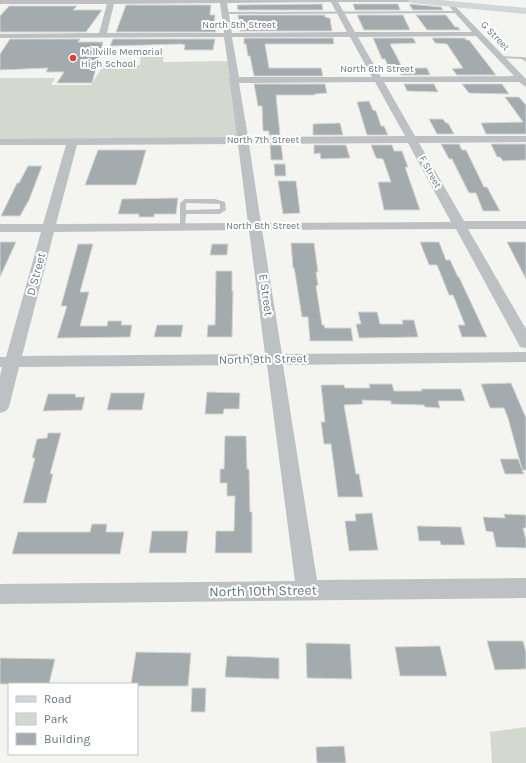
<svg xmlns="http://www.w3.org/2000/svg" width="526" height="763" viewBox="0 0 526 763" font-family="Karla,sans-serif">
	<rect width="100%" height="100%" fill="#f4f4f1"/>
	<g fill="#d4d9d0">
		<polygon points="141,49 164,49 163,62 228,61 241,140 0,142 0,78 55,78 51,85 91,85 103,66 140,65"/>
		<polygon points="526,727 526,763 492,763 490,732"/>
	</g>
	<g fill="#a4abaf" stroke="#d5d5d3">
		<polygon points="322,4 323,10 238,10 237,5"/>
		<polygon points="353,4 398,4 400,10 355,10"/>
		<polygon points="409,4 441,7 443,10 413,10"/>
		<polygon points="126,5 211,5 210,15 215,15 214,26 216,32 116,32"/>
		<polygon points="9,6 77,6 73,10 102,10 86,32 0,32 0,16"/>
		<polygon points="238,15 325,15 325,17 330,18 332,31 240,31"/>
		<polygon points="357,15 403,15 410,30 364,30"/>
		<polygon points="416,15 446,15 455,27 458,27 460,30 427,30"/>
		<polygon points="244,38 333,38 334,44 265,44 269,68 321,68 323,76 254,76 250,56 248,56 246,44 244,44"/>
		<polygon points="373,38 413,38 416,43 390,44 402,67 389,68 385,59 382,59"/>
		<polygon points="432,38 465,38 466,40 469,40 496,75 457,75 452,69 463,68 447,44 435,43"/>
		<polygon points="10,39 80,39 78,42 103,42 92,83 57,83 64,72 46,72 48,68 0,70 0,54"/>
		<polygon points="113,39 215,39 213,50 184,50 185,45 181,44 110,46"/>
		<polygon points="398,68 427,68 430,75 401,75"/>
		<polygon points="254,84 325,84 327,93 315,94 315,95 276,95 280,135 269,135 269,131 263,131 262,106 258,106"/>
		<polygon points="404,84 434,84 438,92 407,91"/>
		<polygon points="462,84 502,84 509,94 469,93"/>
		<polygon points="505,97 519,97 526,105 526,134 486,134 481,123 523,122"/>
		<polygon points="369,101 373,110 376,111 381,126 384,126 388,135 367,135 357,102"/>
		<polygon points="429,119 443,119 446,123 448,123 454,134 437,134"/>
		<polygon points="340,123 343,135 313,135 313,124"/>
		<polygon points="441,144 459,144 462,150 466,150 484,187 487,187 500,211 483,211 476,193 469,193 452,159 449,159"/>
		<polygon points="491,144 526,144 526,160 503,161 500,157 497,157"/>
		<polygon points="270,145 281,145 283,160 271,160"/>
		<polygon points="314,145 346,145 350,158 321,159 320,153 314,154"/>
		<polygon points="371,145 392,145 394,151 402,151 408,167 405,167 420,210 384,210 378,182 391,182 383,159 376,158"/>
		<polygon points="98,150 146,150 136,185 85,185"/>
		<polygon points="274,164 285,164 286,176 275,176"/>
		<polygon points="28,166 42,166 29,200 20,216 1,216 17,183 19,183"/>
		<polygon points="278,181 296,181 300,213 283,214"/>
		<polygon points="178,198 176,214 154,214 154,217 139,217 139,214 118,214 122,199"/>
		<polygon points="0,242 16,242 0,277"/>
		<polygon points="420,242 439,242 446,260 450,260 458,277 459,277 487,337 462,337 458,325 465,325 453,295 449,295 437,265 429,265"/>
		<polygon points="507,242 526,242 526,279"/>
		<polygon points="291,243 314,243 318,272 316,272 318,285 316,286 322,325 324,325 325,328 351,328 353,341 310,341 308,317 302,317 295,273 294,268 293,268"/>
		<polygon points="78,244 93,244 80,292 89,292 80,326 107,326 108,321 122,321 121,325 132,325 130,337 57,338 67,306 61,306"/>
		<polygon points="212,244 228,244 227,255 210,255"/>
		<polygon points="216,271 232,271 232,291 233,291 232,337 207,337 208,325 215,325"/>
		<polygon points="358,312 377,312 380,324 403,324 402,320 414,320 418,337 359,338 356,324 361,324"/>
		<polygon points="157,325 183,325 181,337 154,337"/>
		<polygon points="511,383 526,418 526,470 522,470 524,474 505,474 500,459 518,459 522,469 508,418 504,408 490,408 481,384"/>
		<polygon points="369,384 392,384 394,391 422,391 421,389 461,389 465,401 438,401 440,408 425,407 424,405 391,404 391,401 362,400 363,404 344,405 356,474 359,474 363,497 338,497 331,444 324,444 321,422 325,422 321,385 344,385 345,388 370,388"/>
		<polygon points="207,392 240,393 239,409 224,409 223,414 205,414"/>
		<polygon points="111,393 145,393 142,410 107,410"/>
		<polygon points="48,394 76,394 75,397 85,397 82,410 43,411"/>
		<polygon points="48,433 61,433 50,474 53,474 46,503 23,503 35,458 32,458 37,439 47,438"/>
		<polygon points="225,436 246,436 247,469 249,469 250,512 252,512 252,553 215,553 216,531 234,531 235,496 227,496 227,483 220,483 220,469 224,469"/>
		<polygon points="372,513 378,550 349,551 345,521 356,521 355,514"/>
		<polygon points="504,514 526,515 526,528 523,528 526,540 526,548 496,547 493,532 486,531 483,517 505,518"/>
		<polygon points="92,524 107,524 106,532 124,532 120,554 12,554 18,532 90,532"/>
		<polygon points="417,526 461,527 465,545 441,545 440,541 419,541"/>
		<polygon points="152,531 188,531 186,553 149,553"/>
		<polygon points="487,641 523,641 526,652 526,669 495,670"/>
		<polygon points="306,643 350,644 352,679 307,678"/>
		<polygon points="440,646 447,676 400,676 395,647"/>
		<polygon points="136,652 191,653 188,686 137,686 137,684 131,684"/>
		<polygon points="227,656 279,658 279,679 225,677"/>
		<polygon points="0,658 55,659 49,684 0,684"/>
		<polygon points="192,688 206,688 205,712 191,712"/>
		<polygon points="344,746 346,763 317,763 316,747"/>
	</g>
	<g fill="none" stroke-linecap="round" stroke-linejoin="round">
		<g fill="#bdc1c4" fill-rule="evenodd">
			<polygon points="457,11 458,13 225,14 223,13 225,12"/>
			<polygon points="498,56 523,57 526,58 526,62 522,59 500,58"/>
			<path d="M185,199H215L225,202L226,210L220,214H186L185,227L184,228H180V203ZM186,203L220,204V209L186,210Z"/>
		</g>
		<path fill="#bdc1c4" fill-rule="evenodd" d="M0,0H416L413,2H338L355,32H472L447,4L445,3L449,1L451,2L526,79V87L519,82H384L415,136H526V142L419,143L464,221H526V229H468L526,329V348L520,347L518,343L456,229L262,230L282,354L526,352V362L283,365L317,580L526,578V598L0,604V584L295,581L267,365L19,367L9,407L6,411L0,413V376L2,367H0V357H6L41,232H0V224H43L66,145H0V139L237,137L230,82L228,80L230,78L224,37L0,38V34L99,33L107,4H0ZM331,2L347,32L232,33L227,3ZM220,3L224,33H107L114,4ZM476,36L514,76L381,77L358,37ZM232,37H350L372,77H239ZM375,82L405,136L248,137L239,83ZM408,143L451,222L261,223L249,144ZM238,144L248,223L56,224L77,145ZM249,230L265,354L22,356L54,232Z"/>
		<polygon fill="#d1d6d9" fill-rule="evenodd" points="407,0 440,0 526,8 526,14 412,3"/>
	</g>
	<circle fill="#d44631" stroke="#fff" stroke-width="1.5" cx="73" cy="58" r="4"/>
	<g text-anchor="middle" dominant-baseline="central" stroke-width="4" stroke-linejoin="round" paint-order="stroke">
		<g font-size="10" fill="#66767f" stroke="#fff">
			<text x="239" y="25">North 5th Street</text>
			<text transform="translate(495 36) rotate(46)">G Street</text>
			<text x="377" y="69">North 6th Street</text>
			<text x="263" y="140">North 7th Street</text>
			<text transform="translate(430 172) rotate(61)">F Street</text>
			<text x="263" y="226">North 8th Street</text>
		</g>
		<g font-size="10" fill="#66767f" stroke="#fff" text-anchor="start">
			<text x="81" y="52">Millville Memorial<tspan x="81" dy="12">High School</tspan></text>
		</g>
		<g font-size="12" fill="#66767f" stroke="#fff">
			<text transform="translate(36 274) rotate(-75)">D Street</text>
			<text transform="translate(266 295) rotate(82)">E Street</text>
			<text transform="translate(263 359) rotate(-1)">North 9th Street</text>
		</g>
		<g font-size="14" fill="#66767f" stroke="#fff">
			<text transform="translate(263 591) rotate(-1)">North 10th Street</text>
		</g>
	</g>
	<rect x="8" y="683" width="130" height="72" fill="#ffffff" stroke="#c2c8cc"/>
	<rect x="16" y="696" width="20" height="6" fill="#d1d6d9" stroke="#c2c8cc"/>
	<text x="44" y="703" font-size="12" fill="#66767f">Road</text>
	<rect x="16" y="713" width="20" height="12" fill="#d4d9d0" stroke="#c2c8cc"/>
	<text x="44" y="723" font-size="12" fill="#66767f">Park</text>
	<rect x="16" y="733" width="20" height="12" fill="#a4abaf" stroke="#c2c8cc"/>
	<text x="44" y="743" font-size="12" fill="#66767f">Building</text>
</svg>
